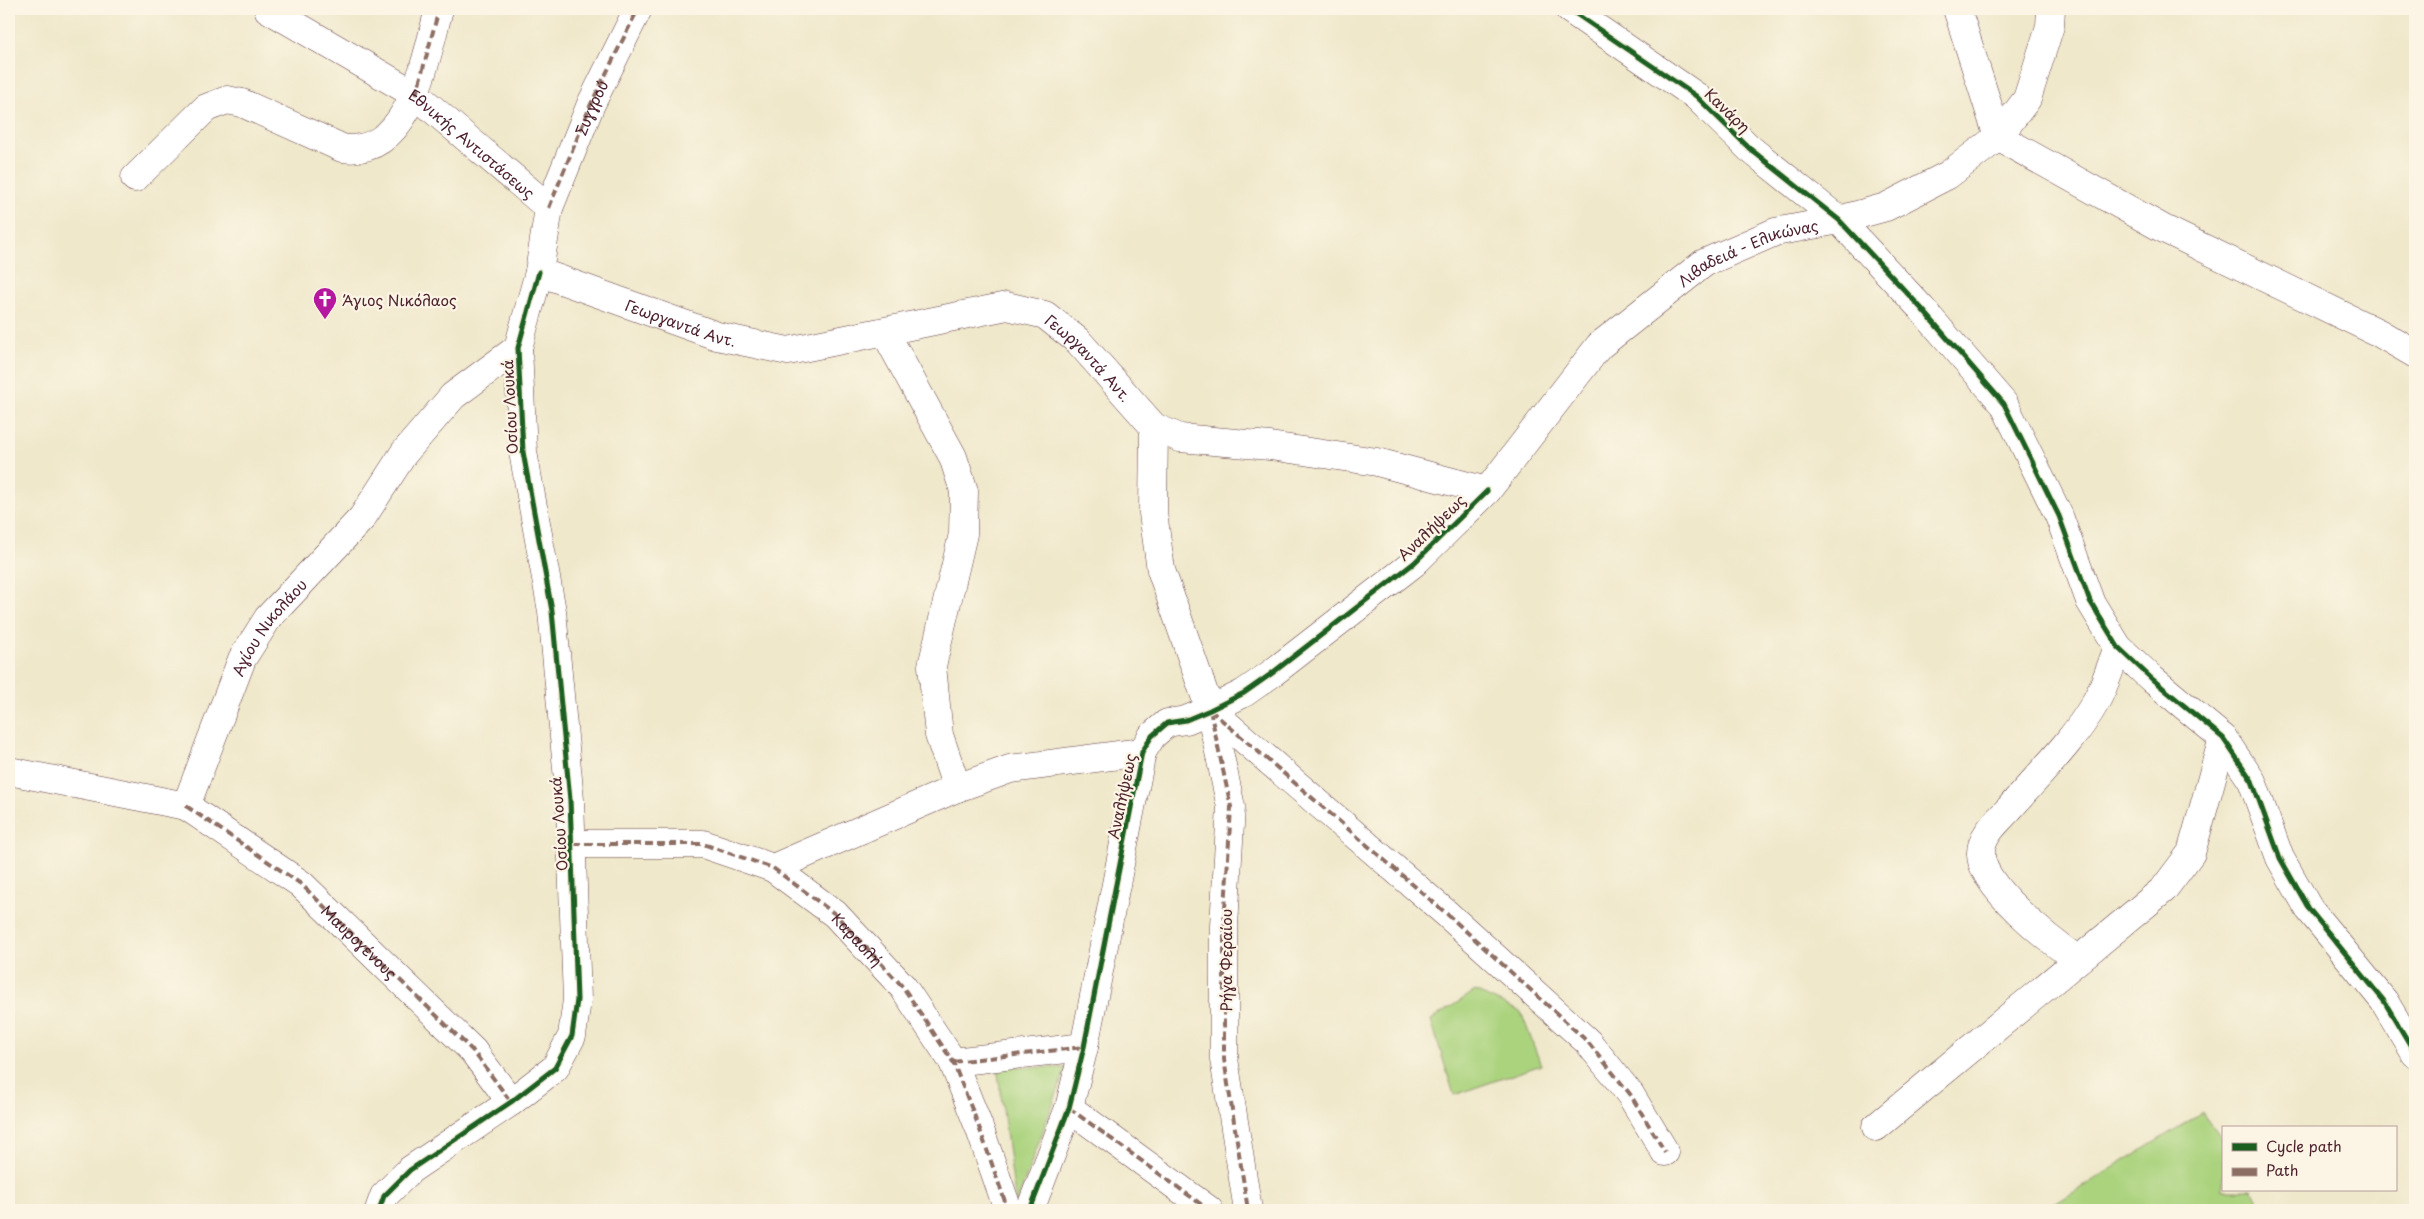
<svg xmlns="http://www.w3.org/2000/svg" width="2424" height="1219" viewBox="0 0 2424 1219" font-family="'Playpen Sans',sans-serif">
	<rect width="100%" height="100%" fill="#fcf5e5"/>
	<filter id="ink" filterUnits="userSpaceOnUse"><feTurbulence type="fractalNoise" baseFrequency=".02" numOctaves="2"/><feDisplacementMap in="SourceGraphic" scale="10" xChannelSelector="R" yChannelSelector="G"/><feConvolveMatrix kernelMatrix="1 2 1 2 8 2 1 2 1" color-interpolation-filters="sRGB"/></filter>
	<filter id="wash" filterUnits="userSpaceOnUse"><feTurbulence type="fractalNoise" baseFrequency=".0096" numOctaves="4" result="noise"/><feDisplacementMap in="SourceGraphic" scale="20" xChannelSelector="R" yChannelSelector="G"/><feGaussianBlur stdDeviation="1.12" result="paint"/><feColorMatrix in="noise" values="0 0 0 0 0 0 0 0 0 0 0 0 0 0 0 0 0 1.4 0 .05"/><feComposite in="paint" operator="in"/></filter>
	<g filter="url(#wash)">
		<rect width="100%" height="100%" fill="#efe8cb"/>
		<g fill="#abd37e" stroke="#7a7954">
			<polygon points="1475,991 1521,1012 1541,1065 1454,1095 1431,1020"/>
			<polygon points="997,1066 1066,1068 1016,1205"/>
			<polygon points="2203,1112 2223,1143 2223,1190 2252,1190 2264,1210 2045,1210"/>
		</g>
	</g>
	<g filter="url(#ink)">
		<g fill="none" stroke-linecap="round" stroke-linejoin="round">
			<g stroke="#633d43" stroke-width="29">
				<g id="minor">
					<polyline points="1569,9 1696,96 1749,148 1839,220 1921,308 2004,404 2059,516 2090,601 2118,647 2152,679 2223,738 2252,781 2280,858 2309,909 2384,1001 2415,1053"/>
					<polyline points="1957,9 1998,137 2162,228 2379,333 2415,354"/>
					<path d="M135,178L206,108L227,100L242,103L342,148C410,158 426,58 439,9"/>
					<polyline points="549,208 591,104 638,9"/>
					<polyline points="885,332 953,457 964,491 963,534 932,666 939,735 957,788 1010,769 1142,752"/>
					<polyline points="1154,427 1153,513 1161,570 1210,710 1231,807 1224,926 1224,1059 1248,1210"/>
					<polyline points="1210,710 1447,914 1588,1042 1630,1094 1665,1152"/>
					<path id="s1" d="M9,771L186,806L242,659L268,618L362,518L404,453L453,396L518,348"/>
					<path id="s2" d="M186,806L301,884L473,1051L511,1102"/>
					<path id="s3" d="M573,844H703L773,868L835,914L903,987L953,1062L979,1127L1008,1210"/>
					<polyline points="773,868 957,788"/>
					<path d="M2078,960C2052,942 1979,886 1981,853C1981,835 1998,821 2009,809C2038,775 2073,742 2095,703C2105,686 2111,665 2118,647"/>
					<polyline points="953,1062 1084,1047"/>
					<polyline points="1069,1108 1209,1210"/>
					<polyline points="1876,1127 2164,889 2191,853 2223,738"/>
					<polyline points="379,1210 384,1196 410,1170 511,1102 555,1068 572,1036 577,1000 570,800 552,611 523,452 518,348 539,272"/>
					<polyline points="1030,1210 1069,1108 1084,1047 1142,752 1152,736 1167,723 1186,720 1210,710 1244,693 1271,674 1414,563 1487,491"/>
				</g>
			</g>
			<g stroke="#633d43" stroke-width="29">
				<g id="major">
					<path id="s4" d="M268,9L416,95L549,208L539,272L717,336L788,351L1007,306L1045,315L1078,341L1154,427L1180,438L1270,446L1377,462L1487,491L1599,346L1704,263L1775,232L1839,220L1886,207L1948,175L1998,137L2027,99L2050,26L2051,9"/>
				</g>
			</g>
			<use href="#minor" stroke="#fff" stroke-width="28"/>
			<use href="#major" stroke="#fff" stroke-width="28"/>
			<g stroke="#8d6e63" stroke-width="4" stroke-dasharray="8 4" stroke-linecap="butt">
				<polyline points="416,95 439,9"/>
				<path id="s5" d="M549,208L591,104L638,9"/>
				<polyline points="1210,710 1447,914 1588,1042 1630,1094 1665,1152"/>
				<polyline points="1210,710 1231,807 1224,926 1224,1059 1248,1210"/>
				<polyline points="186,806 301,884 473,1051 511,1102"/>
				<polyline points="573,844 703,844 773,868 835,914 903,987 953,1062 979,1127 1008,1210"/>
				<polyline points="953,1062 1084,1047"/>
				<polyline points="1069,1108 1209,1210"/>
			</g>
			<g stroke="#fcf5e5" stroke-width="8">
				<g id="cycleway">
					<polyline points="1569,9 1696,96 1749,148 1839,220 1921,308 2004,404 2059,516 2090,601 2118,647 2152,679 2223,738 2252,781 2280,858 2309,909 2384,1001 2415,1053"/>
					<polyline points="379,1210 384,1196 410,1170 511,1102 555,1068 572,1036 577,1000 570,800 552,611 523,452 518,348 539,272"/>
					<polyline points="1030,1210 1069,1108 1084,1047 1142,752 1152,736 1167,723 1186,720 1210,710 1244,693 1271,674 1414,563 1487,491"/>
				</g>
			</g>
			<use href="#cycleway" stroke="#1b5e20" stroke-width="5"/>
		</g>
	</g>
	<defs>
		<g id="church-pin" transform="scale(1.25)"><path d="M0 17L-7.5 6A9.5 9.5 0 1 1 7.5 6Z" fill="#b5179e" stroke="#fcf5e5"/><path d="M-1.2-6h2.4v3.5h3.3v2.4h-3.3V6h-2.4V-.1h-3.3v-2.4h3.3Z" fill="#fff"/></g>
	</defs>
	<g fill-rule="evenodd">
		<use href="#church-pin" x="325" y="299"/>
	</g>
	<g text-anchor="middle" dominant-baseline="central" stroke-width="4.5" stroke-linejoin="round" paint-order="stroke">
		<g font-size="15" fill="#4a1f2b" stroke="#fcf5e5">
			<text stroke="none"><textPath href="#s5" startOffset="109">Συγγρού</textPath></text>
			<text transform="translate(1728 110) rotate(44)">Κανάρη</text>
			<text stroke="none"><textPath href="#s4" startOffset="245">Εθνικής Αντιστάσεως</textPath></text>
			<text stroke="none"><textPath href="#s4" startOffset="1794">Λιβαδειά - Ελικώνας</textPath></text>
			<text stroke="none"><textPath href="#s4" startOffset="561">Γεωργαντά Αντ.</textPath></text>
			<text stroke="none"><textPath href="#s4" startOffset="996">Γεωργαντά Αντ.</textPath></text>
			<text transform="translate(509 407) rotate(-93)">Οσίου Λουκά</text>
			<text transform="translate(1431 527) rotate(-44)">Αναλήψεως</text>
			<text stroke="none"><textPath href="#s1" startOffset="379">Αγίου Νικολάου</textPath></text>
			<text transform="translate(1121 796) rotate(-78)">Αναλήψεως</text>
			<text transform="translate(558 824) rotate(-94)">Οσίου Λουκά</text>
			<text stroke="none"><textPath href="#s3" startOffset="315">Καραολή</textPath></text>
			<text stroke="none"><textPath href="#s2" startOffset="221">Μαυρογένους</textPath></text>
			<text transform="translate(1225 960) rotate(-90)">Ρήγα Φεραίου</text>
		</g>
		<g font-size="15" fill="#4a1f2b" stroke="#fcf5e5" text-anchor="start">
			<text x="342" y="299">Άγιος Νικόλαος</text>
		</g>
	</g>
	<rect width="2424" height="1219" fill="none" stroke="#fcf5e5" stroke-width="30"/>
	<rect x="2222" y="1126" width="175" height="65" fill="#fcf5e5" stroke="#b59f9b"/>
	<rect x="2232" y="1143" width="25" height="8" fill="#1b5e20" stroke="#b59f9b"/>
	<text x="2266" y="1152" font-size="15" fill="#4a1f2b">Cycle path</text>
	<rect x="2232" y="1168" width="25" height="8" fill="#8d6e63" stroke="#b59f9b"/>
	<text x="2266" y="1176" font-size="15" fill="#4a1f2b">Path</text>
</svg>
